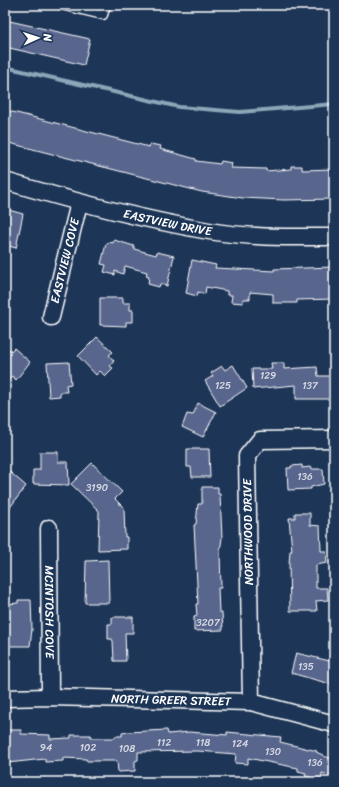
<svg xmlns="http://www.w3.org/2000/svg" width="339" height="787" viewBox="0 0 339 787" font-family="Sriracha,sans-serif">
	<rect width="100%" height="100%" fill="#1d3557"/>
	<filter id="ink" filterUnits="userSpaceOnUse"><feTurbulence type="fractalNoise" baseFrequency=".025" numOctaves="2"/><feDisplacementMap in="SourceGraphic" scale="8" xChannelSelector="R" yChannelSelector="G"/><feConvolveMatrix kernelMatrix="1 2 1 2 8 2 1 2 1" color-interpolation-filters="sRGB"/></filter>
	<g filter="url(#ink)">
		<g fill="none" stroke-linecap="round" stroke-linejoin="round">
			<polyline stroke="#8da6b8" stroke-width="4" points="5,67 179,107 240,112 334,104"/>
		</g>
		<g fill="#59668e" stroke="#fff">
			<polygon points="5,20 90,39 84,65 5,47"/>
			<polygon points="5,110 149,147 150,144 161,146 160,149 196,159 196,161 220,164 221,161 232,163 231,168 266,169 266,171 291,169 291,166 302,166 302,170 334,169 334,199 284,200 243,198 202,192 5,142"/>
			<polygon points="5,209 23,214 16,248 5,245"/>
			<polygon points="114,240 134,246 134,249 156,255 157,252 174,256 167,286 160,284 159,287 148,284 149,277 146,276 147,272 125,266 123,274 115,271 115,275 104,272 106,265 101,264 106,244 108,242 113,243"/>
			<polygon points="192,260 216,265 215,268 274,271 274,269 334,267 334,299 297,300 297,303 273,303 273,294 250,292 250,299 243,299 243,303 231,302 232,295 227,295 227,291 206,287 205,294 198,292 197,296 186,293"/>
			<polygon points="100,298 123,298 123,303 130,303 130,310 133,310 133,322 126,322 126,326 100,325"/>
			<polygon points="97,337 113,352 109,355 114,361 110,366 113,368 105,376 100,371 96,375 78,356"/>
			<polygon points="5,345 11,351 14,348 30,362 16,380 12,376 5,384"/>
			<polygon points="69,362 71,384 66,385 67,392 60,392 60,396 49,397 47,363"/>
			<polygon points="271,363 284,363 284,369 317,367 318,376 334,376 334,399 296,399 296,385 253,389 252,369 272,369"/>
			<polygon points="233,365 247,388 220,406 205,381 213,376 211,373 222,366 225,370"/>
			<polygon points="198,403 216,412 203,437 182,427 187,414 193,415"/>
			<polygon points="187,449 209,449 210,477 192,477 191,467 187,467"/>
			<polygon points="40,452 58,452 58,462 68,462 69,485 33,484 33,470 40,470"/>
			<polygon points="92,463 122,492 115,499 124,508 125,537 127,537 127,549 98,550 99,511 71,484"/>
			<polygon points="302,465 302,468 310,467 311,469 323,469 324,484 311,487 311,489 288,490 287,468 291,468 291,466"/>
			<polygon points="5,468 26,486 5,514"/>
			<polygon points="202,487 218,487 218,494 220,494 222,538 220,551 221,588 218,588 219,612 222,612 223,630 194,631 194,617 197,616 196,604 198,604 194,525 196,524 198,504 202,504"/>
			<polygon points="295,513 310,513 310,525 320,526 321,551 326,551 327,563 316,565 316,588 327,588 328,600 316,601 317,611 290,611 289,564 290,551 292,551 289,518 295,518"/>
			<polygon points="108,560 109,603 85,603 86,561"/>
			<polygon points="18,600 31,600 32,629 30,646 5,646 5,604 18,603"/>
			<polygon points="112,617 133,617 133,633 125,633 126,661 114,661 113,641 112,639 108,639 108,624 112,624"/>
			<polygon points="296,653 334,662 334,685 291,673"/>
			<polygon points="5,730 21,730 21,734 50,735 50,739 71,738 71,735 91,735 91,738 115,738 115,736 122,736 122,733 128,732 167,730 168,734 189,732 227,735 227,732 281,737 280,742 317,751 316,752 323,755 323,756 334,759 334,767 332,776 322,773 321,780 305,776 306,773 298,771 298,768 248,758 248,764 235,763 236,754 198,751 138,752 138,760 135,761 135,771 118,772 117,761 87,761 86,759 63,758 63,761 45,762 45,759 7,763 7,758 5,758"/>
		</g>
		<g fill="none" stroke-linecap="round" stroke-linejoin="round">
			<g stroke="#fff" stroke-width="11">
				<polyline id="lane" points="61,5 103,15 106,5"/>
			</g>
			<g stroke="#fff" stroke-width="19">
				<g id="street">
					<path id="s1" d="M5,181C72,201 140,219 209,231C250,238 293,237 334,237"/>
					<path id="s2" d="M51,317L79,203"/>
					<path id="s3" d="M49,528L50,697"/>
					<path id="s4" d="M5,698L50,697L251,702L334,724"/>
					<polyline points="251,702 247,456 260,440 334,439"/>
				</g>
			</g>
			<use href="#lane" stroke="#1d3557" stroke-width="8"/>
			<use href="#street" stroke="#1d3557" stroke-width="16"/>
		</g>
	</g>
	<g text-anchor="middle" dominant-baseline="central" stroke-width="3.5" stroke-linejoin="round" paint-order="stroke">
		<g font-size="10" fill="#d6d9e3">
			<text x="268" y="376">129</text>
			<text x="223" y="386">125</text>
			<text x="310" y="386">137</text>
			<text x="305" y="477">136</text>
			<text x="97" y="488">3190</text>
			<text x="208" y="623">3207</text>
			<text x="306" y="667">135</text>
			<text x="164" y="743">112</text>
			<text x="203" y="743">118</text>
			<text x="240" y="744">124</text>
			<text x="46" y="748">94</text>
			<text x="88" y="748">102</text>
			<text x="127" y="749">108</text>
			<text x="273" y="752">130</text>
			<text x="315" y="763">136</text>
		</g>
		<g font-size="12" fill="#fff" stroke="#1d3557">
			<text stroke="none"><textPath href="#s1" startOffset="168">EASTVIEW DRIVE</textPath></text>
			<text stroke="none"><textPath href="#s2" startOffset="58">EASTVIEW COVE</textPath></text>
			<text transform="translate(248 532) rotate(-91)">NORTHWOOD DRIVE</text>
			<text stroke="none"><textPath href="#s3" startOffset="84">MCINTOSH COVE</textPath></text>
			<text stroke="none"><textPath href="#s4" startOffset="166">NORTH GREER STREET</textPath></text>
		</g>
	</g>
	<rect width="339" height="787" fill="none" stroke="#1d3557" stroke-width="20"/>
	<rect x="10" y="10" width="319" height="767" fill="none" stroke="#fff" stroke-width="1.5" filter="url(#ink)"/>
	<g transform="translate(38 38) rotate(87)" stroke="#1d3557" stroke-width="3" paint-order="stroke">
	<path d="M0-3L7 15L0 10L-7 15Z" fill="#ffffff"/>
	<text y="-6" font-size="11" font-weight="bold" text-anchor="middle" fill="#ffffff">N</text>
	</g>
</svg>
